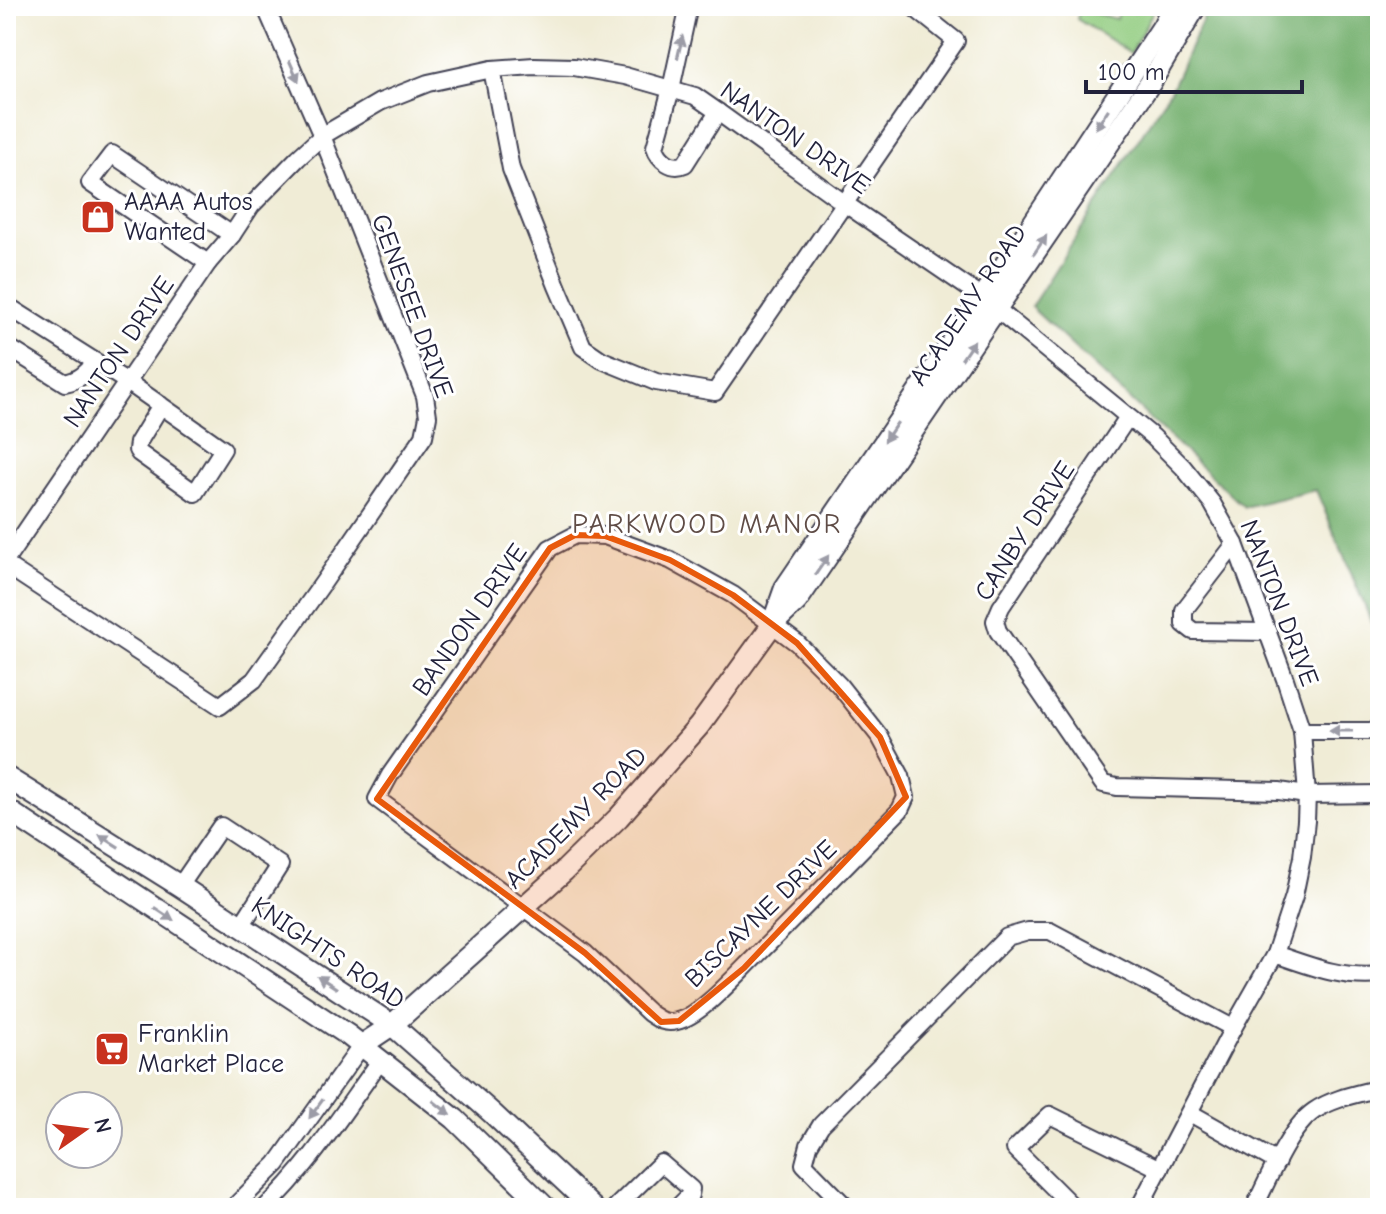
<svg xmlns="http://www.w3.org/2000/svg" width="1386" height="1214" viewBox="0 0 1386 1214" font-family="'Comic Neue',sans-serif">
	<rect width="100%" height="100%" fill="#fff"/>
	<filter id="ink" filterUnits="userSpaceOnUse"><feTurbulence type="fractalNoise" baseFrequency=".0125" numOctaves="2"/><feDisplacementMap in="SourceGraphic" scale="16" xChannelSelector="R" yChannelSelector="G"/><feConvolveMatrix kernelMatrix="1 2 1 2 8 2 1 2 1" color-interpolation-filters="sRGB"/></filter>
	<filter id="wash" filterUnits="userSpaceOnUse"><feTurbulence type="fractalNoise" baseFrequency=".006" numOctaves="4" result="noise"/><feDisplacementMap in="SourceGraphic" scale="32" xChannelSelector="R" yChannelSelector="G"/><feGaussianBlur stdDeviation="1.8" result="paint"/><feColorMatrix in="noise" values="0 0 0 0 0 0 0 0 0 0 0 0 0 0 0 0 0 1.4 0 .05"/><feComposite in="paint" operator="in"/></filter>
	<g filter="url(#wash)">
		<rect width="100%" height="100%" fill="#f0ecd6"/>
		<polygon fill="#92cc80" stroke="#5a775e" stroke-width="2" points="1120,6 1156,6 1131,53 1077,19 1080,9 1116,19"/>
		<polygon fill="#75b06e" stroke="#4c6954" stroke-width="2" points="1209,6 1380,6 1380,642 1316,490 1244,507 1031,307 1171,89"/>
	</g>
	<g filter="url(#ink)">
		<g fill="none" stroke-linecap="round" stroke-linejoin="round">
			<g stroke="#414052" stroke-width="20">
				<g id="minor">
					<path d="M689,6L671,89L655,147C659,160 672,170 685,164L718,112"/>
					<polyline points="492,69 511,169 557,286 583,347 602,360 656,382 715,392 956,41 912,6"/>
					<polyline points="208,263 90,183 112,154 232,235"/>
					<polyline points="6,305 129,383 223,449 195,493 139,453 137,450 138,443 161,405"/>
					<path d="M6,346L65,383C80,380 86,373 96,362"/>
					<polyline points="1128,417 1001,607 995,621 998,631 1103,784 1117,787 1279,791 1307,795 1380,794"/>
					<path d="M575,535L605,536L670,560L733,595L797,643L839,685L880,737L901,776L906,797L900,810C852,859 805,907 757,955C739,972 701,1016 677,1021C665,1024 659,1020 649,1013L585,953L377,799L390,775L550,548Z"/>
					<polyline points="1235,544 1184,610 1184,624 1193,631 1268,632"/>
					<polyline points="6,560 208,263 232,235 251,206 298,158 322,136 380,102 428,83 492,69 534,66 574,67 625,76 695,96 718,112 844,203 983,298 1153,437 1183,467 1212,503 1235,544 1285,679 1302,731 1307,795 1306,821 1302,857 1294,896 1275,954 1233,1028 1139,1208"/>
					<polyline points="6,565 220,706 254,680 323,583 424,436 428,416 425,396 322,136 269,15 267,6"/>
					<polyline points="1302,731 1380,731"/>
					<polyline points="180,886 221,826 280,865 241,926"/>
					<path d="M1275,954C1310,966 1342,979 1380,975"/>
					<polyline points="1190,1113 1277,1162"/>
					<polyline points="233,1208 277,1164 362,1045"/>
					<path d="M265,1208C310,1166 345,1109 381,1060"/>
					<polyline points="615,1208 661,1163 691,1189 690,1195 677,1208"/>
					<polyline points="847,1208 804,1164 809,1145 821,1125 1007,937 1028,931 1050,931 1233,1028"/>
					<polyline points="1074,1208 1015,1149 1050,1115 1160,1169"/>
					<path d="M1254,1208C1268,1180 1289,1128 1314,1111C1333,1098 1358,1094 1380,1088"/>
				</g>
			</g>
			<g stroke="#414052" stroke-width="24">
				<g id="major">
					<polyline points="773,622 785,588 1030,228 1163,26 1173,6"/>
					<polyline points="6,777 180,886 392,1025 493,1114 593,1208"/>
					<polyline points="6,809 348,1035 455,1119 546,1208"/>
					<polyline points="362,1045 392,1025 564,871 619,817 699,726 772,625 797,601 1151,82 1196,6"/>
				</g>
			</g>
			<use href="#minor" stroke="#fff" stroke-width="16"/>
			<use href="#major" stroke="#fff" stroke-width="20"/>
		</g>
		<defs><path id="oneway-solid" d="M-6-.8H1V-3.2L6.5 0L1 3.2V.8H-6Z" transform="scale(2)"/></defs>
		<g fill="#9c9ca7">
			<use href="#oneway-solid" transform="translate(680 47) rotate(-77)"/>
			<use href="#oneway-solid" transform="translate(294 71) rotate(66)"/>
			<use href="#oneway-solid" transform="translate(1102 119) rotate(123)"/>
			<use href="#oneway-solid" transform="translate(1040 245) rotate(-56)"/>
			<use href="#oneway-solid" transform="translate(968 350) rotate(-56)"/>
			<use href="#oneway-solid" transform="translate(891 432) rotate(124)"/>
			<use href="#oneway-solid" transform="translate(822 565) rotate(-56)"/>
			<use href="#oneway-solid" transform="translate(1341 731) rotate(180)"/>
			<use href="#oneway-solid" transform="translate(109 841) rotate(-148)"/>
			<use href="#oneway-solid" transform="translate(164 914) rotate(33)"/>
			<use href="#oneway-solid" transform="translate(327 982) rotate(-147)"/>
			<use href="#oneway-solid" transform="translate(442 1108) rotate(38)"/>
			<use href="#oneway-solid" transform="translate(316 1109) rotate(126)"/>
		</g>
	</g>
	<path fill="#e8590c" fill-opacity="0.2" stroke="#e8590c" stroke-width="6" stroke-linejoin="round" d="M575,535L605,536L670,560L733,595L797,643L880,737L906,797L744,968L679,1021L661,1022L585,953L377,799L550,548Z"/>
	<defs>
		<g id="shop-square" transform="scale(1.8)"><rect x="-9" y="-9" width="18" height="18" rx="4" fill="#c8321e" stroke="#fff"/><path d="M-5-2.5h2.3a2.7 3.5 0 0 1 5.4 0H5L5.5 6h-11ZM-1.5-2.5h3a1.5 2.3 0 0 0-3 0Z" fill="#fff"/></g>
		<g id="supermarket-square" transform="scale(1.8)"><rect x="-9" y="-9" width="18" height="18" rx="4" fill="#c8321e" stroke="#fff"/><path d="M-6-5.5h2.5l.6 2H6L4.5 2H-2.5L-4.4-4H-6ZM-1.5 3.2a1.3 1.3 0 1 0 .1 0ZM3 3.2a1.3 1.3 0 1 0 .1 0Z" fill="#fff"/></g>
	</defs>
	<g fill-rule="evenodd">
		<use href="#shop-square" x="98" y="217"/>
		<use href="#supermarket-square" x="112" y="1049"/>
	</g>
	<g text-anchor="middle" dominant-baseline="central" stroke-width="6" stroke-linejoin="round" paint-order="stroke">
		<g font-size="26" fill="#22223b" stroke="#fff">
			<text transform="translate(795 138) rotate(35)">NANTON DRIVE</text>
			<text transform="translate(968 305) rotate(-56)">ACADEMY ROAD</text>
			<text transform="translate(412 306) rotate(70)">GENESEE DRIVE</text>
			<text transform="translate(119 352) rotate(-56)">NANTON DRIVE</text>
			<text transform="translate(1025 531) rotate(-57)">CANBY DRIVE</text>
			<text transform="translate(1279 603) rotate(69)">NANTON DRIVE</text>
			<text transform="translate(470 620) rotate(-55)">BANDON DRIVE</text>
			<text transform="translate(576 818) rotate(-45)">ACADEMY ROAD</text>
			<text transform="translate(761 914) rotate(-44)">BISCAYNE DRIVE</text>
			<text transform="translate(328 953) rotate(34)">KNIGHTS ROAD</text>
		</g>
		<g font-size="26" fill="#22223b" stroke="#fff" text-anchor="start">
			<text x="124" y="202">AAAA Autos<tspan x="124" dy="30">Wanted</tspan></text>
			<text x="138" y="1034">Franklin<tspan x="138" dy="30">Market Place</tspan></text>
		</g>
		<g font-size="28" letter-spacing="2" fill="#5f4c46" stroke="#fff">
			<text x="707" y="524">PARKWOOD MANOR</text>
		</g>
	</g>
	<rect width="1386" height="1214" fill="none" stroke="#fff" stroke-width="32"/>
	<g transform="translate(84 1130) rotate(76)"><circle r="38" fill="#ffffff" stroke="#a7a7b1" stroke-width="2"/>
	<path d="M0-6L14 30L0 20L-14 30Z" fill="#c8321e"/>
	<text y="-12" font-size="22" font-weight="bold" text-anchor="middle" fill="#22223b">N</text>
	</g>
	<path d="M1086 80v12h216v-12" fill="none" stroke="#22223b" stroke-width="4"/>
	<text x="1098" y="80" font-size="24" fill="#22223b" stroke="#ffffff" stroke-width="6" paint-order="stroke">100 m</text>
</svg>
